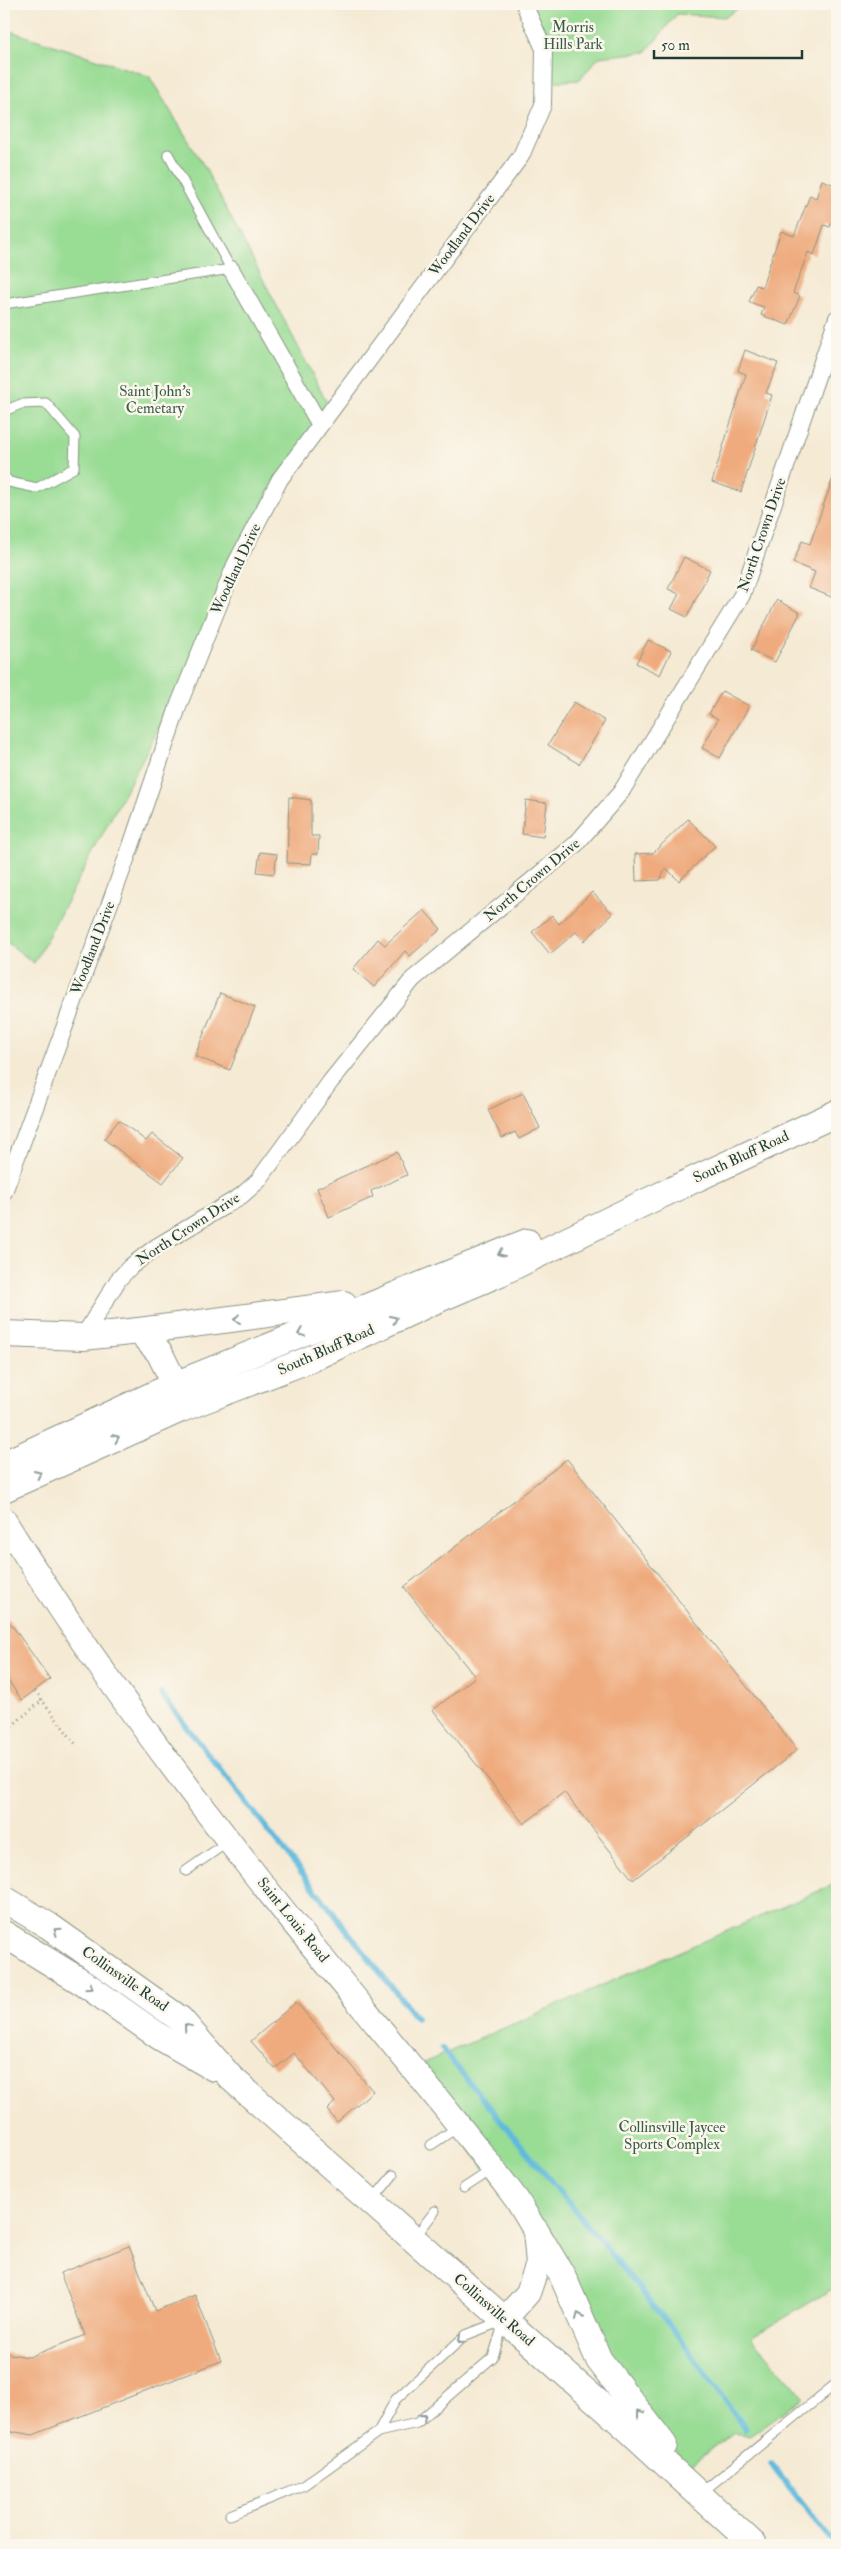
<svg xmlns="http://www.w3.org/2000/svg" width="841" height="2549" viewBox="0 0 841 2549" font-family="'IM FELL Double Pica',serif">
	<rect width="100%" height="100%" fill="#fbf7ec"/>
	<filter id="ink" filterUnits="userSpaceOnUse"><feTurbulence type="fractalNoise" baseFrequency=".02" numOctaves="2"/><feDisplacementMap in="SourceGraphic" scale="10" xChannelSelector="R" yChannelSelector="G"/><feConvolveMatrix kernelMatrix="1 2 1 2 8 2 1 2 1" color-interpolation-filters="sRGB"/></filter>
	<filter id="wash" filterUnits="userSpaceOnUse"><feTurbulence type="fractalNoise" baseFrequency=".0096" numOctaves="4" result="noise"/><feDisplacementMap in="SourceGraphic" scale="20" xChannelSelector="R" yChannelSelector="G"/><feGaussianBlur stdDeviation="1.12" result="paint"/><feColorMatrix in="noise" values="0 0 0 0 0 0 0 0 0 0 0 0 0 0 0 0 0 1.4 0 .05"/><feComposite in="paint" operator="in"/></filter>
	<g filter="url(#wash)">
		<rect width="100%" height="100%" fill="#f5ead4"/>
		<g fill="#99dc94" stroke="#5c8c64">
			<polygon points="524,4 745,4 725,17 677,14 646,52 599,57 579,80 543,82 544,49"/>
			<polygon points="4,29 149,76 204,166 331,410 262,512 202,647 34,963 4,940"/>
			<polygon points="837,1883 837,2292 834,2288 751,2338 804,2397 750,2436 735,2432 689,2466 599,2360 563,2277 412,2068"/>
		</g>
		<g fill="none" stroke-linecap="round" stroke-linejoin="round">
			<g stroke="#5fbadd" stroke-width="5.5">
				<polyline points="161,1694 416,2018"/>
				<polyline points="442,2049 677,2334 745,2429"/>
				<polyline points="771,2464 835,2545"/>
			</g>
		</g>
		<g id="blocks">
			<g fill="#efab7e">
				<polygon points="822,180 837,186 837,207 830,227 824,225 814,255 808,252 793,293 800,296 788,325 761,315 764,307 749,302 756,285 762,287 781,231 794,236 810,195 816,198"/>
				<polygon points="745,350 778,363 766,393 772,395 741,492 712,482 746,374 738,371"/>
				<polygon points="835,472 837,472 837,589 834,598 809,588 815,572 793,563 802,541 810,544"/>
				<polygon points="684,557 710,570 687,617 671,609 679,594 668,589"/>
				<polygon points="777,600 800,613 775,662 751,650"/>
				<polygon points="648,640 671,651 660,675 636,663"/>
				<polygon points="722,691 749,706 720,758 702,748 718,719 709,714"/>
				<polygon points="574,702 605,721 579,764 548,745"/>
				<polygon points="289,797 311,800 311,836 319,836 318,854 312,854 311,864 287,863"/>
				<polygon points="526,800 547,803 543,837 522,834"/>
				<polygon points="688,819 715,846 679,881 666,868 660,880 636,881 635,854 653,853"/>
				<polygon points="260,852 277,854 274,874 257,872"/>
				<polygon points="592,892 613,914 584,941 576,932 550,954 532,932 552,915 559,924"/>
				<polygon points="424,910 441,929 410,956 405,951 374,987 353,969 378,939 385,945"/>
				<polygon points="220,993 255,1007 230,1070 195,1056"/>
				<polygon points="523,1093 540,1128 519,1139 515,1132 502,1138 488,1110"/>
				<polygon points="119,1120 146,1141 152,1134 183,1158 163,1183 104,1139"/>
				<polygon points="397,1152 407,1175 371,1191 373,1197 329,1217 317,1188"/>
				<polygon points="567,1459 797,1750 633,1880 564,1792 524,1824 433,1710 475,1677 404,1587"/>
				<polygon points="4,1614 50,1679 22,1700 4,1675"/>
				<polygon points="296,2002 373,2091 337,2122 327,2110 335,2102 294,2053 275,2069 251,2041"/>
				<polygon points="129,2246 155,2311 195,2295 221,2361 33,2435 4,2430 4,2353 29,2357 85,2335 60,2273"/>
			</g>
		</g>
	</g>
	<g filter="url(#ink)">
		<use href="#blocks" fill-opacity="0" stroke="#8a9484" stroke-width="1"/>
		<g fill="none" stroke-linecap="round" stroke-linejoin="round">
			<g stroke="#8a9484" stroke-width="11">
				<g id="lane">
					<polyline points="4,304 231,269 168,154"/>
					<polyline points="4,411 21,404 46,403 75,437 74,468 37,488 9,482 4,476"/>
					<polyline points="186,1871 229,1841"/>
					<polyline points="431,2145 458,2127"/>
					<polyline points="464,2188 493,2169"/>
					<polyline points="372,2201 393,2175"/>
					<polyline points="415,2237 435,2211"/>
					<polyline points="378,2432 417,2423 493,2357 504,2322"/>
					<polyline points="701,2493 837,2383"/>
					<polyline points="230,2515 304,2485 378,2432 396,2399 466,2335 502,2321"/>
				</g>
			</g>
			<g stroke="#8a9484" stroke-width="18">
				<g id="street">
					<polyline points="231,269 320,425"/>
					<polyline points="4,1192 131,846 179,704 235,565 280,479 521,156 543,105 544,49 524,4"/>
					<polyline points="83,1337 118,1280 130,1267 156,1247 241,1196 258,1181 331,1081 413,979 576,844 621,792 742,595 837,318"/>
				</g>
			</g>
			<g stroke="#8a9484" stroke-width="26">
				<path id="secondary" d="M4,1520C76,1639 160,1753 246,1863C334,1977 431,2085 517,2200L535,2230L538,2264L528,2293L504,2320"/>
			</g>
			<g stroke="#8a9484" stroke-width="28">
				<g id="primary">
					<polyline points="139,1331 344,1304"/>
					<polyline points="4,1334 83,1337 139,1331 159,1352 169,1372 178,1401"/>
					<polyline points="4,1464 172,1386 527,1242"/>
					<polyline points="4,1489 181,1409 308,1360 434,1301 500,1273 646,1202 837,1113"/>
					<polyline points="4,1899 49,1926 180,2019 230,2077 627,2428 754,2545"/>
					<polyline points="4,1934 82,1982 160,2037 214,2068"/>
					<polyline points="535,2230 563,2277 599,2360 664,2445"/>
				</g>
			</g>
			<g stroke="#8a9484" stroke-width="3" stroke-dasharray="1 4" stroke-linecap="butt">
				<polyline points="35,1691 77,1746"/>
				<polyline points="4,1732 43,1700"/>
			</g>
			<use href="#lane" stroke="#fff" stroke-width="9"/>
			<use href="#street" stroke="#fff" stroke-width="16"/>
			<use href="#secondary" stroke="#fff" stroke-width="24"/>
			<use href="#primary" stroke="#fff" stroke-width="26"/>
		</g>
		<defs><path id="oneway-chevron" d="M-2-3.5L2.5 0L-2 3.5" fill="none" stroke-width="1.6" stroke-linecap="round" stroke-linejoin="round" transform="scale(1.25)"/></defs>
		<g stroke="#8f9e9a">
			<use href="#oneway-chevron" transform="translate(501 1253) rotate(157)"/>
			<use href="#oneway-chevron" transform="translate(237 1319) rotate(173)"/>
			<use href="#oneway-chevron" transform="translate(394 1319) rotate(-25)"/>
			<use href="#oneway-chevron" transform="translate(301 1333) rotate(158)"/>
			<use href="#oneway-chevron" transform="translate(116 1438) rotate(-25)"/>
			<use href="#oneway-chevron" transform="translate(38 1474) rotate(-25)"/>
			<use href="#oneway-chevron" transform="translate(57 1931) rotate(-145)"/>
			<use href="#oneway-chevron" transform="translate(90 1987) rotate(35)"/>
			<use href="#oneway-chevron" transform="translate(187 2027) rotate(-130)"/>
			<use href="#oneway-chevron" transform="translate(579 2316) rotate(-112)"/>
			<use href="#oneway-chevron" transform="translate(461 2340) rotate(139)"/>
			<use href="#oneway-chevron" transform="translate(640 2413) rotate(-127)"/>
			<use href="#oneway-chevron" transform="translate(423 2417) rotate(-41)"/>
		</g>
	</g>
	<g text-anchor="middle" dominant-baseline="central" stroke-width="5" stroke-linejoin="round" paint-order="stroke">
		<g font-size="15" fill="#375d47" stroke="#fbf7ec">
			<text x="573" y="27">Morris<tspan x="573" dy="17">Hills Park</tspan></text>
			<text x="155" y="391">Saint John's<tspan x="155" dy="17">Cemetary</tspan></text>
			<text x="672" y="2127">Collinsville Jaycee<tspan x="672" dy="17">Sports Complex</tspan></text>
		</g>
		<g font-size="15" fill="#1f3d34" stroke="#fbf7ec">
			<text transform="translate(462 235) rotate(-53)">Woodland Drive</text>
			<text transform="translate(762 535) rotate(-71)">North Crown Drive</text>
			<text transform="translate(236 569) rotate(-65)">Woodland Drive</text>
			<text transform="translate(532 880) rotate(-40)">North Crown Drive</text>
			<text transform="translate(93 948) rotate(-69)">Woodland Drive</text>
			<text transform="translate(741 1157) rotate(-25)">South Bluff Road</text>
			<text transform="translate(188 1229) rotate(-33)">North Crown Drive</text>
			<text transform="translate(326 1350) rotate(-24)">South Bluff Road</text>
			<text transform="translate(293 1920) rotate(51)">Saint Louis Road</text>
			<text transform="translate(125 1979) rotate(35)">Collinsville Road</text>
			<text transform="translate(494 2310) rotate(41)">Collinsville Road</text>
		</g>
	</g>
	<rect width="841" height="2549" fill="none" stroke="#fbf7ec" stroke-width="20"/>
	<path d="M654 50v8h148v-8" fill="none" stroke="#1f3d34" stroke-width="2.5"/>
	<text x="661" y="50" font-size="15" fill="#1f3d34" stroke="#fbf7ec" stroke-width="4" paint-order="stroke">50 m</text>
</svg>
